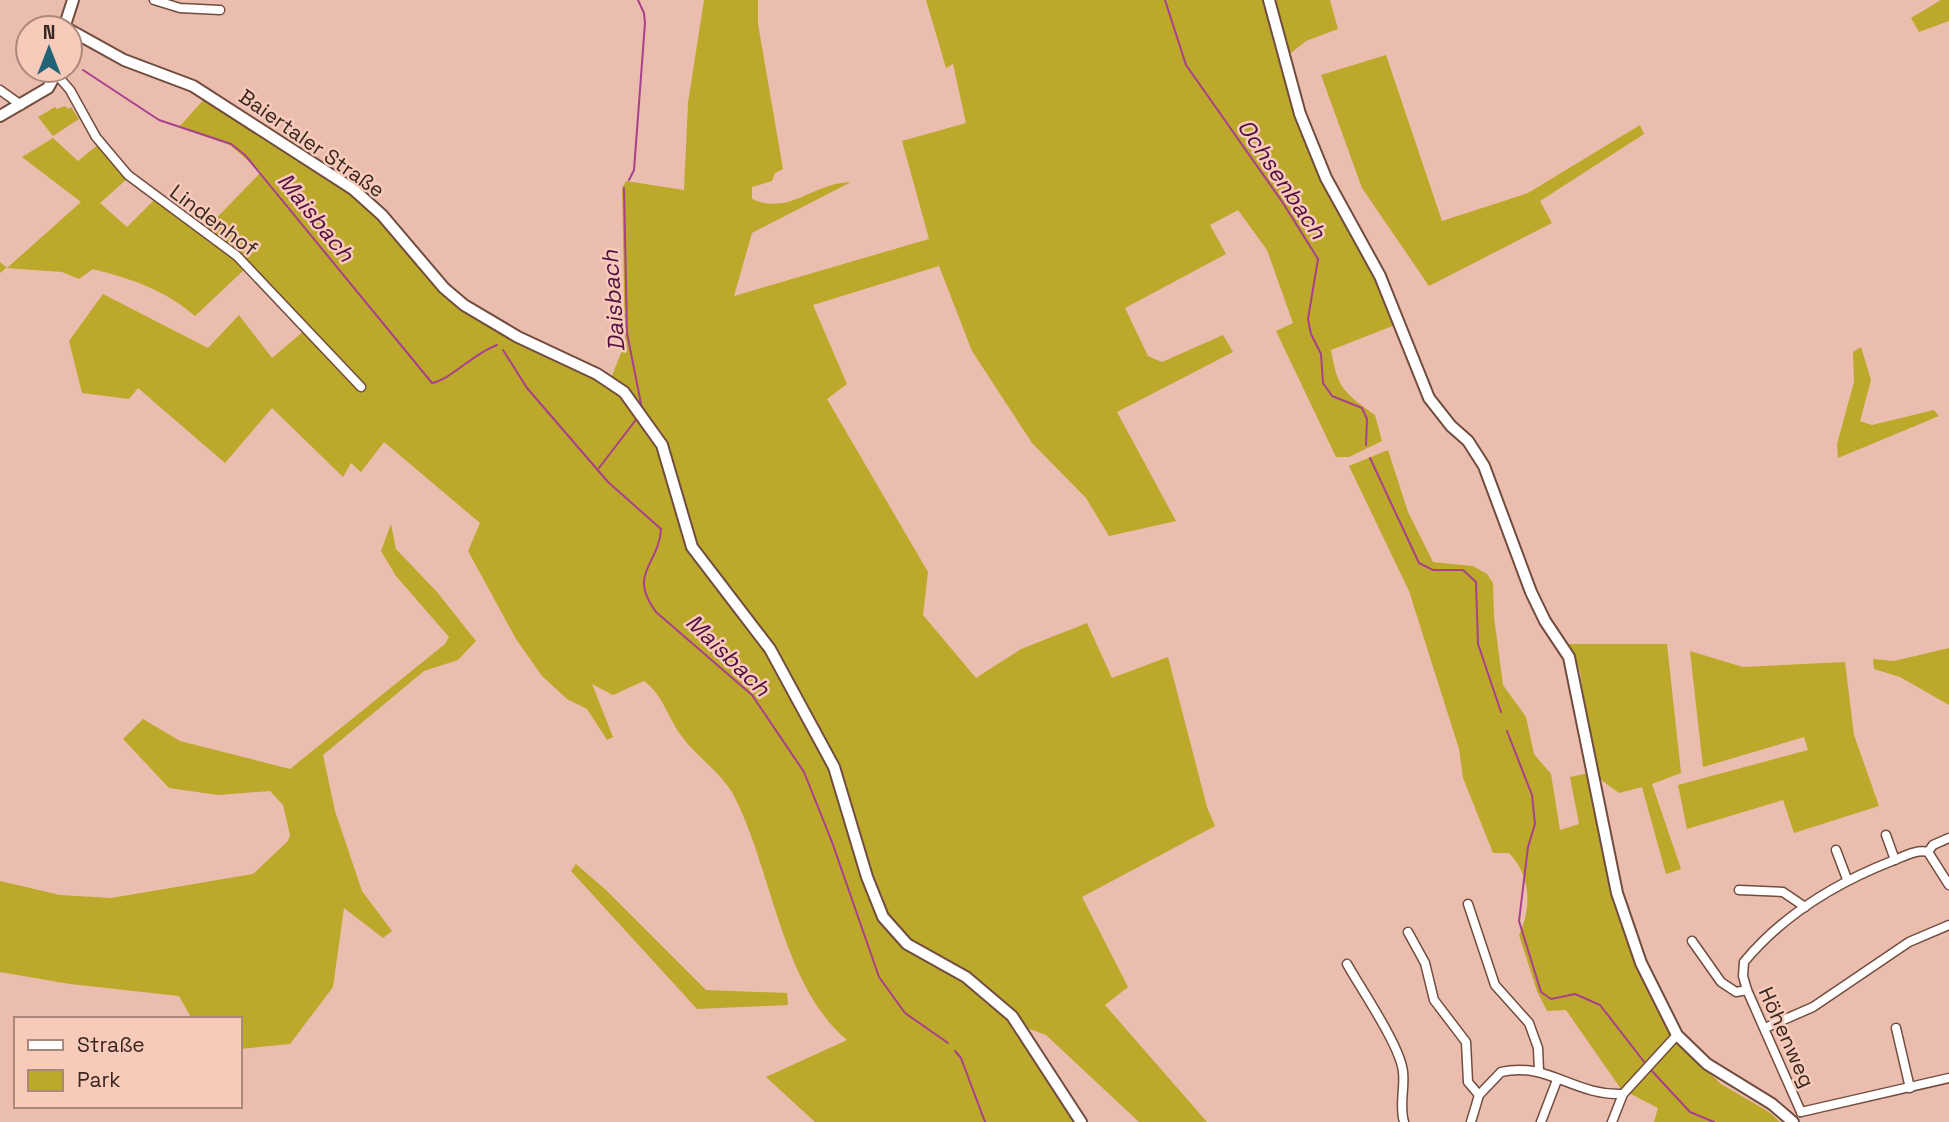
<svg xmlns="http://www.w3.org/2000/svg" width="1949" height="1122" viewBox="0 0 1949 1122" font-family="'Space Grotesk',sans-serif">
	<rect width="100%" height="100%" fill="#ebbdae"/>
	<g fill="#bca82a">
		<path d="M704,0H758V24L783,169L775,173L772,181L752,187V199C790,216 812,183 851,182L752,233L734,296L929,239L902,141L966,123L953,64L946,68L926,0H1263L1299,115L1374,272L1395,325L1331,350C1338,389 1343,392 1375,415L1382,441L1349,457H1336L1276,331L1293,323L1267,250L1238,210L1210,225L1226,254L1125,308L1148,356L1162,362L1223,335L1233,352L1117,412L1176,521L1109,536L1086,498L1032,443L972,351L939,266L813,305L847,384L827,399L928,572L923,615L976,678L1021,649L1087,623L1112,678L1168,657L1207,807L1215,826L1082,897L1128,987L1105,1005L1207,1122H1139L1046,1035L1027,1028L986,988L911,944L881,907L840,771L808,706L745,608L698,549L682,510L670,455L652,422L611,378L625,343L622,188L626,181L684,190L688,103Z"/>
		<polygon points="1272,0 1330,0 1338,29 1306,41 1286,57"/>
		<polygon points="1941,0 1949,0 1949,21 1919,32 1911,18"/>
		<polygon points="1386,55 1442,221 1528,193 1640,125 1644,134 1540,201 1552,223 1429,286 1362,188 1321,75"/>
		<path d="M207,96L355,193L447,294L617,390L660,445L688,546L696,561L760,639L838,783L884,924L998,1005L1077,1122H815L766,1077L847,1040C781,985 772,868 733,794C720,771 695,756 680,734C667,715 662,694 644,681L613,695L592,684L613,737L607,740L587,709L567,699L542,676L516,639L468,551L480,523L384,442L361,472L351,463L343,477L272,408L225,463L138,388L129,399L82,393L69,341L103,294L208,348L239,315L272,358L305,330L246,268L195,316C164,289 131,279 93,269L79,279L62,272L6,268L0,273V262L7,268L81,202L22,157L53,138L78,161L99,144L128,178L100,203L127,227L154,200L202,233L261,172L230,145L179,127Z"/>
		<polygon points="65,106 68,109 71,107 79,119 53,136 38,117 55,107 57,109"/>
		<polygon points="1861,347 1871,380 1860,421 1872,425 1934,410 1939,416 1838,458 1837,444 1854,382 1853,352"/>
		<path d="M1388,450L1408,512L1433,562L1473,566L1487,574L1493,583L1494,617L1503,685L1526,717L1534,754L1551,774L1560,830L1579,824L1570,777L1589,773L1609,875L1671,1036L1721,1084L1769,1112L1780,1122H1654L1658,1108L1621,1089L1566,1010L1547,1011L1537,991L1519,935C1532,907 1531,876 1509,853H1493L1463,778L1459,749L1409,591L1349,466Z"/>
		<polygon points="391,524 396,549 437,592 476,641 458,660 424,671 323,755 335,811 362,891 392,931 383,938 344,908 333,987 290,1044 240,1049 240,1019 192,1019 179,996 70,984 0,972 0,881 60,895 111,898 253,874 288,841 290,835 283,805 270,791 218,795 169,788 123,739 143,719 180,741 290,769 445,644 449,637 396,576 381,551"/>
		<polygon points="1567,644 1667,644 1681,773 1652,784 1681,869 1666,874 1642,787 1619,793 1596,776 1580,672"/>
		<polygon points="1949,648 1949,705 1900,677 1874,669 1873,659 1894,661"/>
		<polygon points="1690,651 1743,667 1845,662 1854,735 1879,806 1794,833 1783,800 1687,829 1678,785 1808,750 1804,737 1703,767"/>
		<polygon points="576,864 606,890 706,990 787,993 788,1005 697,1009 571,871"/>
	</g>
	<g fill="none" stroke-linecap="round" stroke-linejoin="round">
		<g stroke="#a8408c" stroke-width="2">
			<polyline points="1165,0 1186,65 1283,203 1318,259 1308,319 1311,334 1321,354 1323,383 1332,396 1362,408 1367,419 1366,445"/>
			<path d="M83,70L159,120L231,144L245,155L432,383C450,380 474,353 497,345"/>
			<polyline points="629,180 634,170 645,23 644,13 638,0"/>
			<polyline points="624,188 627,333 642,409"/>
			<path d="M503,350L527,388L608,482L661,529C659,565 627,573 656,612L752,695L804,772L832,842L879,977L905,1013L948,1043"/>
			<polyline points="1370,458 1419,563 1433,570 1463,570 1476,582 1478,644 1501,712"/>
			<polyline points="599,468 638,417"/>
			<polyline points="1507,731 1532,795 1535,824 1528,847 1519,921 1541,992 1551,999 1575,994 1600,1005 1645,1063"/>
			<polyline points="955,1051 961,1058 985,1122"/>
			<polyline points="1651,1070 1690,1112 1714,1122"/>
		</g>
		<g stroke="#724c3e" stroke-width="11">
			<g id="street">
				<polyline points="154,0 180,8 220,10"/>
				<polyline points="57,75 70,90 96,137 128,175 237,256 361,387"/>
				<polyline points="0,90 21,105"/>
				<polyline points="1886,835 1895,860"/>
				<polyline points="1836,850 1847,879"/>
				<polyline points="1928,852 1933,845 1949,838"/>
				<polyline points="1739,890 1783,892 1805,907"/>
				<polyline points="1468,904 1495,985 1529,1023 1538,1048 1539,1071"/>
				<polyline points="1408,932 1425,963 1434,1000 1466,1042 1468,1082 1479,1095"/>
				<polyline points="1692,941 1721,982 1736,992 1747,990"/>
				<path d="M1347,964C1361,989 1401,1047 1403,1072C1405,1089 1399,1105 1404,1122"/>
				<polyline points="1765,1028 1813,1007 1909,942 1949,925"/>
				<polyline points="1896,1028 1910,1088"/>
				<path d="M1801,1112L1747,990L1743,976L1744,962C1783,915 1836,883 1892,861C1903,857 1916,849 1928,852L1949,885"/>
				<polyline points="1801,1112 1949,1078"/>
				<path d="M1471,1122L1479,1095L1501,1072C1547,1061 1574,1096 1623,1094L1677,1035"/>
				<polyline points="1541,1122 1557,1080"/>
				<polyline points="1612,1122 1623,1094"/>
			</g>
		</g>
		<g stroke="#724c3e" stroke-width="14">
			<g id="secondary">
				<polyline points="1269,0 1300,114 1326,178 1380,276 1429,398 1451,426 1468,441 1484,466 1531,592 1545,621 1569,657 1617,893 1641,963 1677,1035 1707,1064 1772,1104 1793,1122"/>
				<polyline points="64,28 73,0"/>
				<polyline points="70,30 124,60 193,86 353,189 382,215 444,288 464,305 518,337 597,374 624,392 662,445 692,547 770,649 834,767 867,877 883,917 907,944 966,977 1012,1016 1081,1122"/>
				<polyline points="0,116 48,88 58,70"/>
			</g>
		</g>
		<use href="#street" stroke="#fff" stroke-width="8"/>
		<use href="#secondary" stroke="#fff" stroke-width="10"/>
	</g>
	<g text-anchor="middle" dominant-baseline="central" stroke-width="5" stroke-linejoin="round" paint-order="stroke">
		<g font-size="21" fill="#382620" stroke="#f8caba">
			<text transform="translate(312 143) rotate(35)">Baiertaler Straße</text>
			<text transform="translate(214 220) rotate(37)">Lindenhof</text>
			<text transform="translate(1787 1037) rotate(66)">Höhenweg</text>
		</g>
		<g font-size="23" font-style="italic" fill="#530e42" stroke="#f8caba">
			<text transform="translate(1282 179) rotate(56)">Ochsenbach</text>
			<text transform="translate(316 217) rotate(51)">Maisbach</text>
			<text transform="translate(613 301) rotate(-94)">Daisbach</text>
			<text transform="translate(728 655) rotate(44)">Maisbach</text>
		</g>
	</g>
	<rect x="14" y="1017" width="228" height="91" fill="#f8caba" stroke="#ab887c" stroke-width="2"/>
	<rect x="28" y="1040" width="35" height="10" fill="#ffffff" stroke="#ab887c" stroke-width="2"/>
	<text x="77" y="1052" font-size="21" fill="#382620">Straße</text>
	<rect x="28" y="1070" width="35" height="21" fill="#bca82a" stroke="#ab887c" stroke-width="2"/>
	<text x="77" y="1087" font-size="21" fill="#382620">Park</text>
	<g transform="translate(49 49)"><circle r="33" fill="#f8caba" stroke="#ab887c" stroke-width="2"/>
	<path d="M0-5L12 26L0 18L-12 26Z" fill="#216477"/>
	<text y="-10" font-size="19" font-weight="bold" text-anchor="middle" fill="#382620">N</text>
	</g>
</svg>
